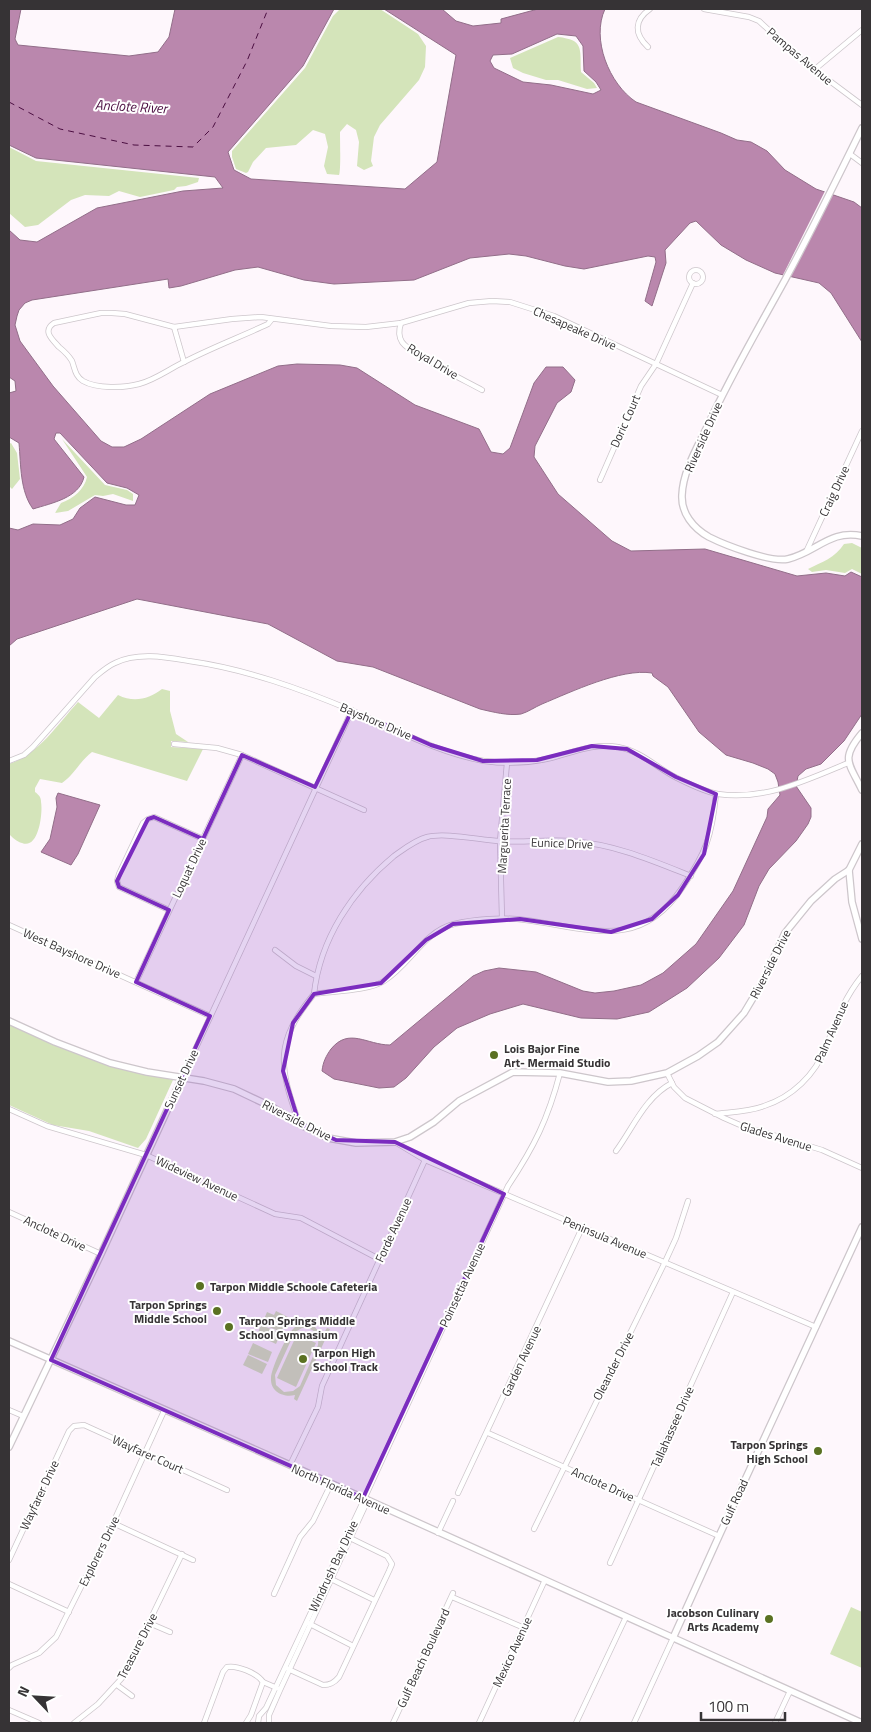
<svg xmlns="http://www.w3.org/2000/svg" width="871" height="1732" viewBox="0 0 871 1732" font-family="'Titillium Web',sans-serif">
	<rect width="100%" height="100%" fill="#fef7fc"/>
	<g fill="#d4e4ba" fill-rule="evenodd">
		<path d="M340,9H380L418,34L426,46L425,67L419,80L380,125L374,137L371,161L373,166L364,170L357,166L359,142L356,130L347,124L340,132C340,140 341,170 339,175L327,174L324,166L328,147L325,134L313,130L296,145L266,148L253,162L248,172L246,173L236,169L232,157V151L305,68L333,16Z"/>
		<path d="M558,37C584,40 580,48 581,72L594,83L597,88L587,89L558,80H546L523,73L513,68L510,58Z"/>
		<polygon points="9,147 36,161 199,178 198,182 186,186 177,187 174,190 140,197 119,191 109,196 85,195 71,200 38,225 25,227 9,213"/>
		<path d="M62,439L105,485L127,490L133,494V501L113,494L103,496L95,495L68,511L55,513L61,503C74,498 84,490 87,477Z"/>
		<polygon points="11,443 17,453 20,479 12,489 9,486 9,444"/>
		<path d="M852,543L862,548V574L852,569L845,573L826,570L812,572L808,569C822,562 835,558 844,544Z"/>
		<path d="M162,689L170,691V711L176,734L188,742L171,741V747L203,749L187,781L92,752C80,761 74,775 62,783L40,779L35,788V792C39,795 41,797 41,802C43,812 39,850 22,843C17,842 12,837 9,834V764C39,754 57,725 78,702L99,718L118,695C134,703 149,699 162,689Z"/>
		<polygon points="9,1025 107,1065 173,1080 146,1139 138,1148 89,1131 53,1125 9,1105"/>
		<polygon points="276,1311 288,1317 281,1332 262,1324 267,1312 274,1315"/>
		<path d="M304,1324L315,1327L322,1336L327,1328L330,1329L297,1401L294,1399L295,1395C284,1398 270,1392 271,1378C271,1369 287,1334 294,1328C297,1325 300,1325 304,1324ZM302,1328C313,1327 320,1334 318,1345L300,1386L293,1391L284,1392L276,1385L275,1375L293,1336L297,1331Z"/>
		<polygon points="261,1325 281,1333 276,1344 257,1335"/>
		<polygon points="297,1334 316,1343 296,1387 277,1378"/>
		<polygon points="253,1343 272,1352 268,1362 248,1354"/>
		<polygon points="248,1355 267,1364 262,1374 243,1365"/>
		<polygon points="851,1607 862,1612 862,1668 830,1654"/>
	</g>
	<g fill="#ba87ad" stroke="#926e89" fill-rule="evenodd">
		<path d="M9,9H21L15,39L18,45L129,56L158,52L169,37L175,9H334L303,66L228,152L234,170L251,179L405,189L437,162L456,55L384,9H442L456,21L473,26L501,23V19L538,9H605C591,39 609,84 636,102L721,133L737,140L751,142L767,151L785,170L816,189L854,202L862,208V342L831,293L819,283L775,273L746,260L721,245L696,221L690,223L665,250L666,263L652,306L645,301L656,262L655,257L648,256L584,269L565,266L526,256L509,254L470,258L414,280L334,284L304,280L258,267L235,270L181,286L169,288L168,279L32,300L25,303L19,310L17,316L15,325L20,341L53,386L101,441L112,447H124L141,439L210,394L278,366L297,364L340,365L357,368L415,405L479,429L491,452L503,454L510,448L534,383L546,367H563L575,380L571,392L557,403L535,446L534,457L558,494L612,541L631,551L705,549L797,576L826,573L845,576L851,572L862,577V714L844,741L821,764L806,769L798,776L796,786L811,808V817L808,824L796,841L769,869L759,886L744,925L719,958L687,988L649,1012L617,1019L581,1018L523,1004L490,1014L457,1028L434,1047L406,1078L394,1087L379,1088L334,1079L322,1071C323,1062 326,1056 331,1049C349,1027 367,1045 390,1045L473,976L484,971L499,968L536,972L583,991L595,993L614,991L641,985L663,973L696,944L733,891L767,817L768,809L780,795L778,782L775,774L768,769L753,763L726,755L699,732L668,687L653,676L652,673C621,668 571,692 542,704C535,707 528,712 521,714C508,716 493,712 480,709L373,667L337,661L268,624L137,599L17,639L9,646V528L18,530L33,524L60,525L73,519L80,508L95,497L126,505H135L139,495L127,488L107,483L60,433H56L54,439L84,477C79,498 52,503 33,509C20,491 21,466 19,443L9,437V393L16,391L15,381L9,377V230L20,240L37,242L97,208L183,191L223,188L215,177L36,158L9,145ZM557,34L576,36L583,46L584,71L596,82L601,90L593,94L551,85L523,82L494,68L490,61L493,55L512,54Z"/>
		<polygon points="58,793 100,805 78,854 71,865 41,852 50,839 57,807 56,798"/>
	</g>
	<polygon fill="#fef7fc" points="826,189 834,191 789,279 783,275"/>
	<g fill="none" stroke-linecap="round" stroke-linejoin="round">
		<polyline stroke="#4b0e41" stroke-width="1" stroke-dasharray="6 5" stroke-linecap="butt" points="9,102 60,129 134,145 193,147 213,127 247,61 268,9"/>
		<g stroke="#cdc6cb" stroke-width="6">
			<g id="minor">
				<polyline points="704,9 749,17 759,21 799,58 862,105"/>
				<path d="M648,47C634,34 634,20 650,9"/>
				<polyline points="814,70 862,30"/>
				<polyline points="850,154 862,163"/>
				<circle cx="696" cy="277" r="7"/>
				<path d="M272,319L268,324C240,337 211,348 184,362C169,369 155,380 139,384C124,388 97,389 83,381C75,376 75,369 72,361C69,356 64,351 59,347C52,339 42,331 54,323L101,313H112L125,314L174,327L232,319L261,317L331,326L366,327L401,323L469,303L492,301L510,302L554,316L722,395"/>
				<path d="M401,323C399,329 398,336 402,342C410,354 466,381 482,390"/>
				<polyline points="174,327 184,362"/>
				<polyline points="600,480 641,386 656,364 693,283"/>
				<polyline points="806,552 862,431"/>
				<polyline points="174,744 217,748 242,755 364,810"/>
				<path d="M9,761L24,755L33,747L95,677C101,672 108,666 115,663C138,652 165,657 189,661C246,669 301,689 353,711C395,729 438,753 484,761C505,764 530,763 551,758C574,752 594,743 618,747C641,751 657,768 677,778C689,784 705,792 718,794C764,801 807,780 848,763"/>
				<polyline points="169,910 119,887 117,881 119,874 143,823 148,819 154,817 203,839"/>
				<polyline points="502,919 500,841 507,763"/>
				<polyline points="9,925 210,1016"/>
				<polyline points="275,950 296,966 316,976"/>
				<polyline points="136,982 242,755"/>
				<path d="M314,994C334,991 368,991 384,981C410,965 423,932 454,924C474,919 505,917 525,920C588,928 639,952 682,888C706,853 712,836 716,794"/>
				<path d="M314,994C320,939 352,891 394,856C404,849 415,840 427,837C444,832 480,840 499,841C523,843 547,839 571,841C614,844 651,860 691,876"/>
				<polyline points="667,1073 674,1087 685,1098 724,1118 740,1125 822,1150 862,1168"/>
				<polyline points="182,1078 352,710"/>
				<polyline points="9,1109 47,1126 146,1155 275,1214 301,1218 379,1259"/>
				<path d="M715,1114C731,1112 748,1112 764,1106C792,1097 815,1075 826,1047C836,1021 844,998 862,976"/>
				<path d="M299,1123C279,1066 274,1043 314,994"/>
				<polyline points="395,1142 425,1160 816,1327"/>
				<path d="M616,1151C633,1128 645,1097 672,1083"/>
				<polyline points="9,1212 101,1254"/>
				<polyline points="9,1410 23,1416"/>
				<polyline points="488,1433 719,1536"/>
				<polyline points="290,1465 318,1407 322,1386 425,1160"/>
				<polyline points="458,1493 582,1228"/>
				<polyline points="113,1523 193,1560"/>
				<polyline points="534,1529 665,1262 676,1238 688,1201"/>
				<polyline points="438,1533 453,1501"/>
				<polyline points="9,1560 69,1431 74,1426 84,1425 227,1490"/>
				<polyline points="610,1563 733,1292"/>
				<polyline points="331,1579 374,1600"/>
				<polyline points="9,1584 69,1612"/>
				<polyline points="274,1594 300,1537 313,1521 331,1484"/>
				<polyline points="452,1597 522,1627"/>
				<polyline points="149,1623 170,1632"/>
				<polyline points="308,1623 353,1646"/>
				<polyline points="9,1668 12,1665 39,1653 56,1637 113,1523 164,1411"/>
				<path d="M288,1669L323,1685C330,1685 334,1683 339,1677L389,1571L392,1564L387,1556L348,1537"/>
				<polyline points="263,1682 277,1688"/>
				<polyline points="117,1685 132,1696"/>
				<polyline points="9,1710 39,1723"/>
				<polyline points="74,1723 98,1704 122,1678 182,1554"/>
				<path d="M204,1723L223,1672L227,1667C237,1665 257,1673 263,1682L251,1715L246,1723"/>
				<path d="M258,1723L259,1716L266,1708L361,1506L508,1186C534,1147 548,1119 560,1073"/>
				<polyline points="269,1723 269,1715 280,1690 366,1504 363,1498"/>
				<polyline points="393,1723 453,1593"/>
				<polyline points="479,1723 545,1580"/>
				<polyline points="576,1723 626,1617"/>
				<polyline points="634,1723 673,1638"/>
				<polyline points="775,1723 790,1691"/>
			</g>
		</g>
		<g stroke="#cdc6cb" stroke-width="8">
			<g id="tertiary">
				<path d="M862,128C837,179 812,230 785,280C758,329 730,377 707,427C697,448 683,471 682,495C681,513 693,528 709,537C725,545 771,563 788,559C817,552 830,529 862,536"/>
				<path d="M862,733C840,759 849,763 862,790"/>
				<polyline points="849,870 852,902 862,939"/>
				<polyline points="9,1021 55,1042 110,1063 147,1072 204,1081 234,1089 272,1107 305,1127 328,1138 356,1143 395,1142 410,1137 434,1122 459,1101 513,1072 560,1073 608,1082 631,1081 667,1073 698,1056 718,1042 744,1013 762,983 785,933 811,901 835,879 849,870 862,844"/>
				<polyline points="9,1341 290,1465 862,1723"/>
				<polyline points="9,1447 101,1254 182,1078"/>
				<polyline points="673,1638 719,1536 862,1227"/>
			</g>
		</g>
		<use href="#minor" stroke="#fff" stroke-width="4.5"/>
		<use href="#tertiary" stroke="#fff" stroke-width="5.5"/>
	</g>
	<path fill="#7b2cbf" fill-opacity="0.2" stroke="#7b2cbf" stroke-width="4" stroke-linejoin="round" d="M352,710L431,745L483,761L537,760L592,746L627,749L676,777L716,794L704,854L678,895L652,919L611,932L520,919L453,924L426,940L381,983L314,994L293,1023L283,1071L299,1123L336,1140L395,1142L504,1194L363,1498L51,1360L210,1016L136,982L169,910L119,887L117,881L148,819L154,817L203,839L242,755L315,787Z"/>
	<g fill="#5a7122" stroke="#fff" stroke-width="2">
		<circle cx="494" cy="1055" r="5"/>
		<circle cx="200" cy="1286" r="5"/>
		<circle cx="217" cy="1311" r="5"/>
		<circle cx="229" cy="1327" r="5"/>
		<circle cx="303" cy="1359" r="5"/>
		<circle cx="818" cy="1451" r="5"/>
		<circle cx="769" cy="1619" r="5"/>
	</g>
	<g text-anchor="middle" dominant-baseline="central" stroke-width="4" stroke-linejoin="round" paint-order="stroke">
		<g font-size="12" fill="#363335" stroke="#fff">
			<text transform="translate(800 56) rotate(40)">Pampas Avenue</text>
			<text transform="translate(575 328) rotate(24)">Chesapeake Drive</text>
			<text transform="translate(433 361) rotate(31)">Royal Drive</text>
			<text transform="translate(625 421) rotate(-66)">Doric Court</text>
			<text transform="translate(703 437) rotate(-66)">Riverside Drive</text>
			<text transform="translate(834 491) rotate(-65)">Craig Drive</text>
			<text transform="translate(376 721) rotate(23)">Bayshore Drive</text>
			<text transform="translate(504 826) rotate(-87)">Marguerita Terrace</text>
			<text transform="translate(562 843) rotate(2)">Eunice Drive</text>
			<text transform="translate(189 868) rotate(-65)">Loquat Drive</text>
			<text transform="translate(72 953) rotate(24)">West Bayshore Drive</text>
			<text transform="translate(770 964) rotate(-63)">Riverside Drive</text>
			<text transform="translate(831 1032) rotate(-66)">Palm Avenue</text>
			<text transform="translate(181 1079) rotate(-65)">Sunset Drive</text>
			<text transform="translate(297 1120) rotate(27)">Riverside Drive</text>
			<text transform="translate(776 1136) rotate(17)">Glades Avenue</text>
			<text transform="translate(197 1178) rotate(25)">Wideview Avenue</text>
			<text transform="translate(393 1230) rotate(-65)">Forde Avenue</text>
			<text transform="translate(55 1233) rotate(25)">Anclote Drive</text>
			<text transform="translate(605 1237) rotate(23)">Peninsula Avenue</text>
			<text transform="translate(462 1285) rotate(-65)">Poinsettia Avenue</text>
			<text transform="translate(521 1361) rotate(-65)">Garden Avenue</text>
			<text transform="translate(613 1366) rotate(-63)">Oleander Drive</text>
			<text transform="translate(672 1427) rotate(-66)">Tallahassee Drive</text>
			<text transform="translate(148 1454) rotate(24)">Wayfarer Court</text>
			<text transform="translate(603 1484) rotate(24)">Anclote Drive</text>
			<text transform="translate(341 1489) rotate(24)">North Florida Avenue</text>
			<text transform="translate(39 1495) rotate(-65)">Wayfarer Drive</text>
			<text transform="translate(734 1502) rotate(-65)">Gulf Road</text>
			<text transform="translate(99 1551) rotate(-64)">Explorers Drive</text>
			<text transform="translate(333 1566) rotate(-65)">Windrush Bay Drive</text>
			<text transform="translate(137 1646) rotate(-63)">Treasure Drive</text>
			<text transform="translate(512 1652) rotate(-65)">Mexico Avenue</text>
			<text transform="translate(423 1658) rotate(-65)">Gulf Beach Boulevard</text>
		</g>
		<g font-size="12" font-weight="bold" fill="#363335" stroke="#fff" text-anchor="start">
			<text x="504" y="1048">Lois Bajor Fine<tspan x="504" dy="14">Art- Mermaid Studio</tspan></text>
			<text x="210" y="1286">Tarpon Middle Schoole Cafeteria</text>
			<text x="207" y="1304" text-anchor="end">Tarpon Springs<tspan x="207" dy="14">Middle School</tspan></text>
			<text x="239" y="1320">Tarpon Springs Middle<tspan x="239" dy="14">School Gymnasium</tspan></text>
			<text x="313" y="1352">Tarpon High<tspan x="313" dy="14">School Track</tspan></text>
			<text x="808" y="1444" text-anchor="end">Tarpon Springs<tspan x="808" dy="14">High School</tspan></text>
			<text x="759" y="1612" text-anchor="end">Jacobson Culinary<tspan x="759" dy="14">Arts Academy</tspan></text>
		</g>
		<g font-size="14" font-style="italic" fill="#4b0e41" stroke="#fff">
			<text transform="translate(131 106) rotate(3)">Anclote River</text>
		</g>
	</g>
	<rect width="871" height="1732" fill="none" stroke="#363335" stroke-width="20"/>
	<g transform="translate(35 1697) rotate(295)" stroke="#ffffff" stroke-width="4" paint-order="stroke">
	<path d="M0-4L9 19L0 12L-9 19Z" fill="#363335"/>
	<text y="-8" font-size="14" font-weight="bold" text-anchor="middle" fill="#363335">N</text>
	</g>
	<path d="M701 1712v8h84v-8" fill="none" stroke="#363335" stroke-width="2.5"/>
	<text x="708" y="1712" font-size="15" fill="#363335" stroke="#ffffff" stroke-width="4" paint-order="stroke">100 m</text>
</svg>
